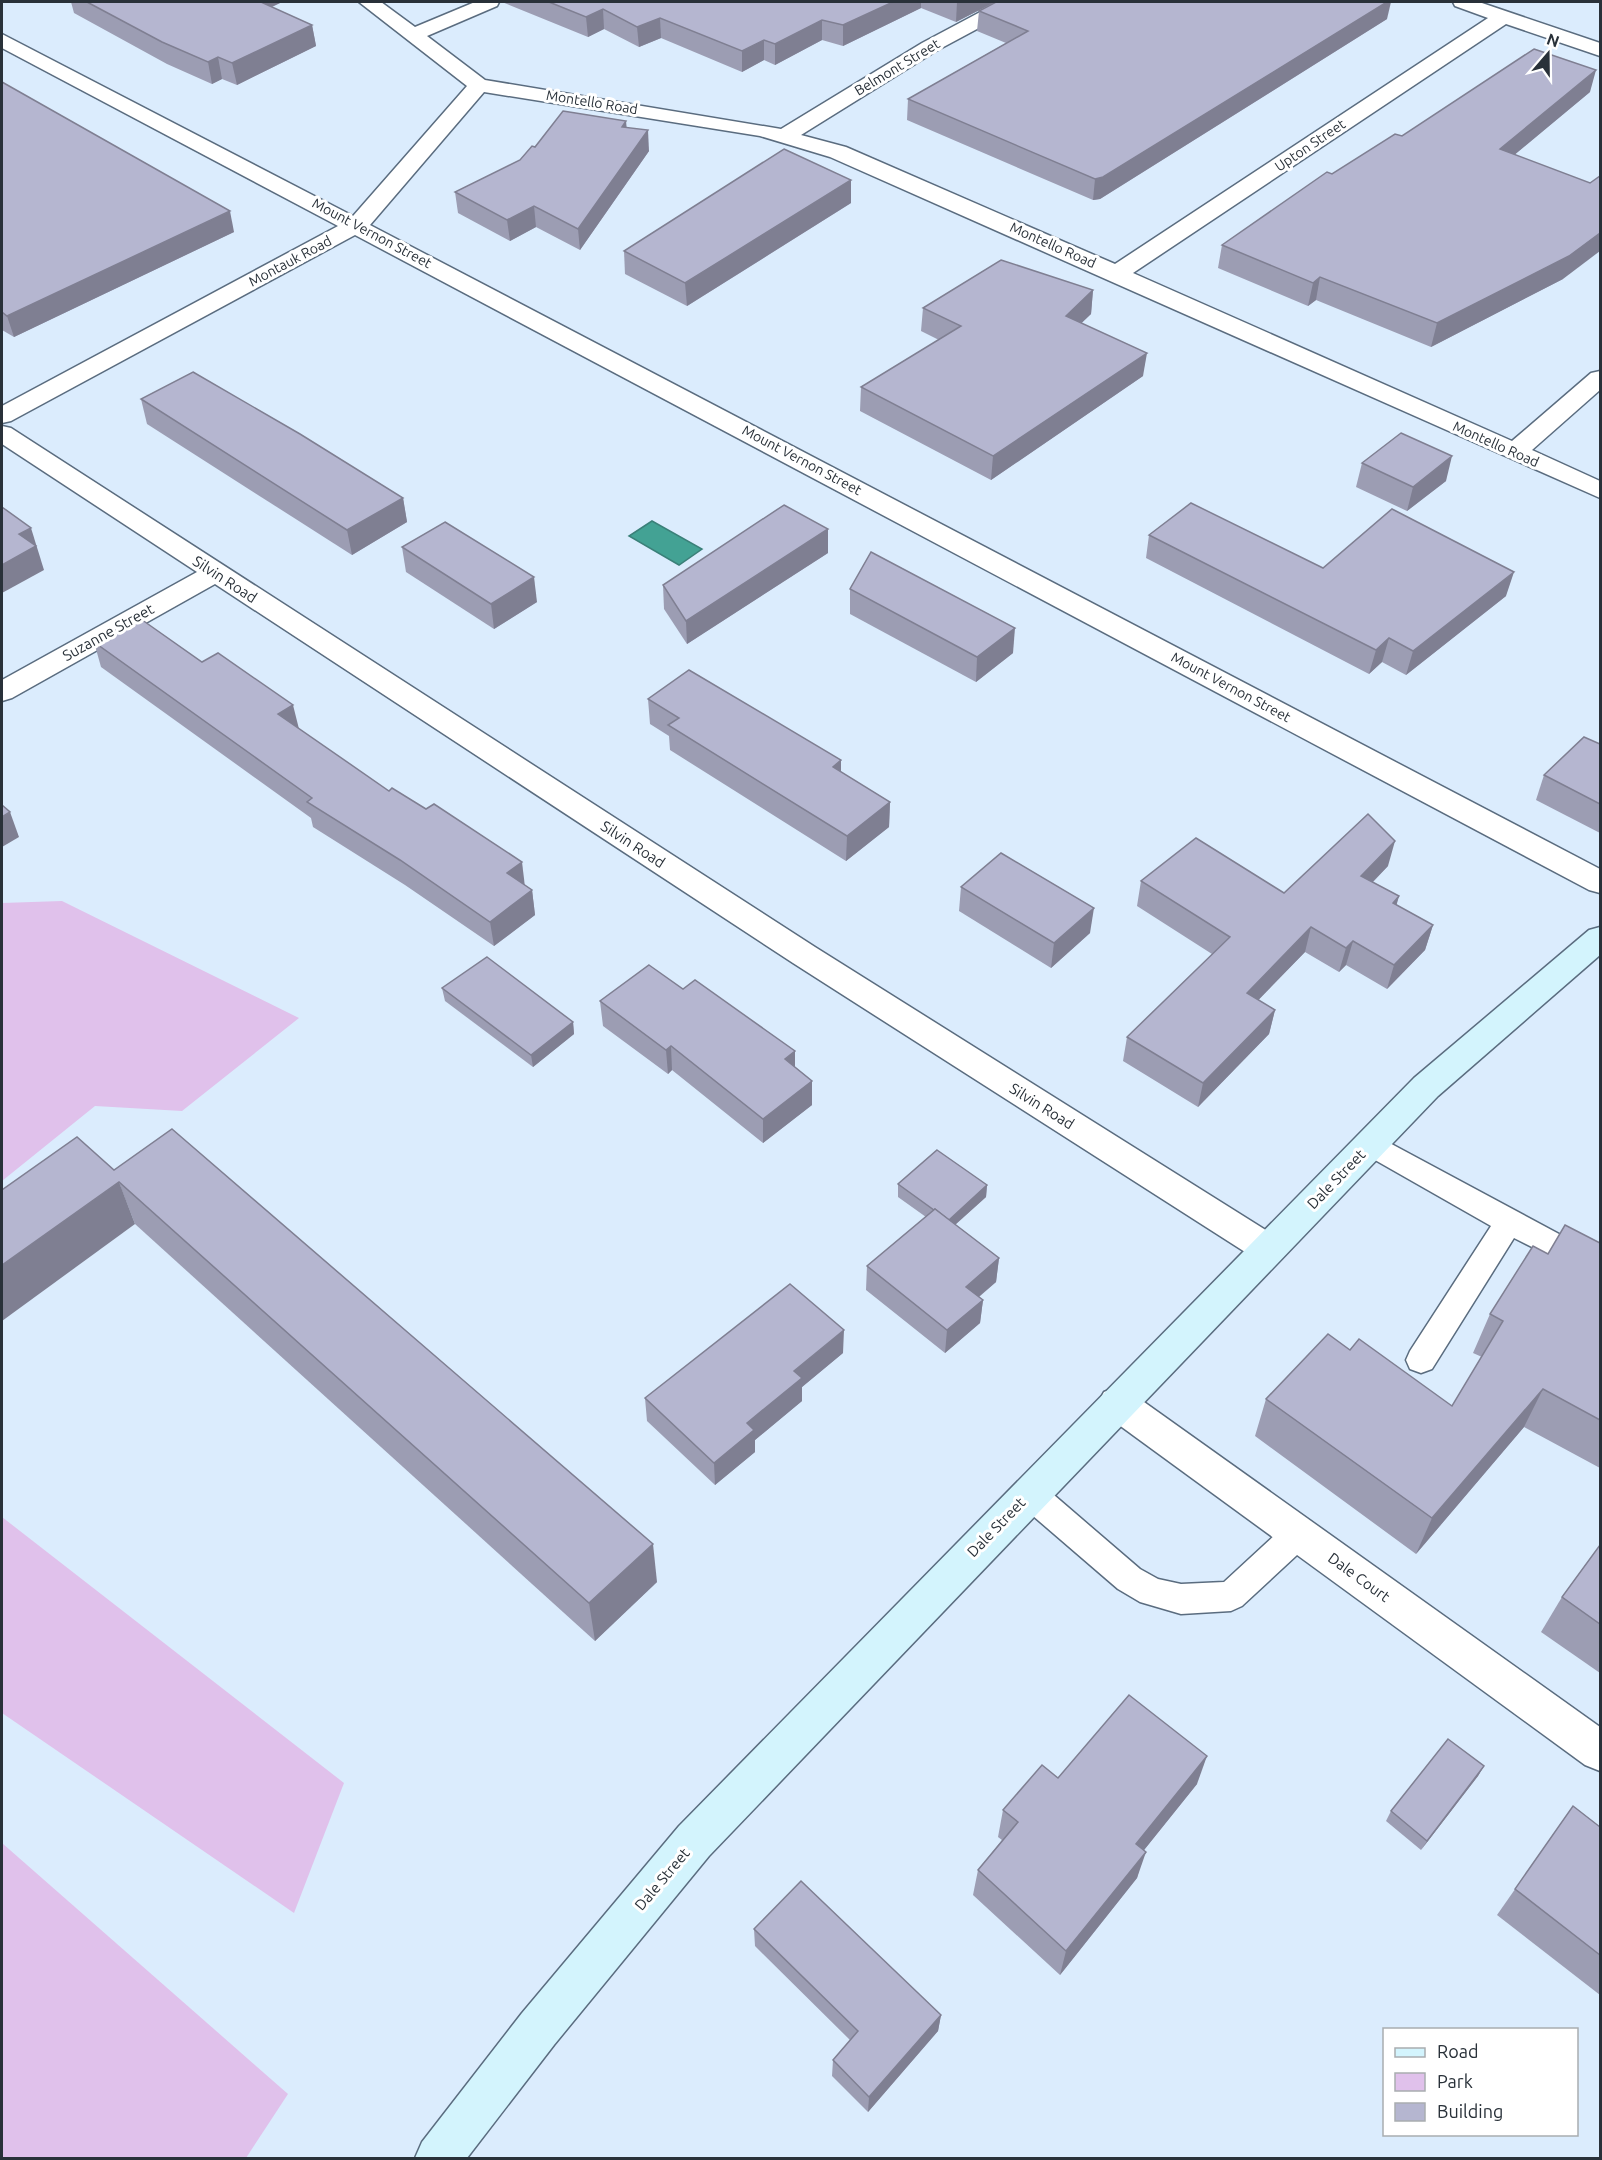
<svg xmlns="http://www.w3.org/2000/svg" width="1602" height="2160" viewBox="0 0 1602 2160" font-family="Ubuntu,sans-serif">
	<rect width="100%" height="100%" fill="#dbecfd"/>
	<g fill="#e0c1eb">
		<polygon points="62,901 299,1018 182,1111 95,1106 2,1181 2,903"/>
		<polygon points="2,1517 344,1783 294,1913 2,1713"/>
		<polygon points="2,1843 288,2094 246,2158 2,2158"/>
	</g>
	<polygon fill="#43a294" stroke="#3b8079" stroke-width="1.5" points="652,521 702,549 679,565 629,536"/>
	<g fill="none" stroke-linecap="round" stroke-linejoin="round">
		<g stroke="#5a6c7f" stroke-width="3">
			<g id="lane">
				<polygon points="1371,1133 1600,1256 1600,1281 1514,1238 1432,1369 1421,1373 1410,1369 1406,1360 1410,1351 1491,1226 1361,1152 1357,1144 1361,1136"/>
				<polygon points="1029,1479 1040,1483 1140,1569 1158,1579 1181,1584 1224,1582 1288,1523 1299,1519 1310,1523 1315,1533 1310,1543 1242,1606 1231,1611 1181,1614 1140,1602 1118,1589 1018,1503 1013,1493 1018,1483"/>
			</g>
		</g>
		<g stroke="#5a6c7f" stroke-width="3">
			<g id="street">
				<polygon points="359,2 381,2 415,27 475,2 499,2 497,6 427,36 485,80 781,129 922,43 999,2 1022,2 1020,6 936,51 801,135 846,147 1115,264 1488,18 1455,6 1453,2 1479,2 1600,43 1600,56 1506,24 1133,273 1512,441 1591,373 1600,371 1600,390 1532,450 1600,481 1600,498 830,157 760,136 484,92 370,225 1600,869 1600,893 1589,890 355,235 11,421 2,423 2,406 338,226 2,48 2,34 353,216 467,86"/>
				<polygon points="2,426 11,428 815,947 1280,1239 1286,1249 1280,1259 1268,1263 1256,1259 793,963 215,584 12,698 2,701 2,680 197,572 2,444"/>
				<polygon points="1117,1387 1130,1392 1600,1727 1600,1771 1585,1765 1104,1414 1098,1403 1104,1392"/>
			</g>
		</g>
		<g stroke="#5a6c7f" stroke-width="3">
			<polygon id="secondary" points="1600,927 1600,955 1438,1096 709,1856 554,2045 467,2158 415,2158 422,2142 522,2013 679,1826 1414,1078 1589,930"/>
		</g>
		<use href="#lane" fill="#fff" fill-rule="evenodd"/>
		<use href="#street" fill="#fff" fill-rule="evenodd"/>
		<use href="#secondary" fill="#d3f4fd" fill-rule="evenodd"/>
	</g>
	<g fill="#9c9db3">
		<polygon points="71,2 280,2 280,3 272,7 312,25 316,46 237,85 222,79 212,84 167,64 74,13"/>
		<polygon points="502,2 995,2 956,22 921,8 843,46 822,40 775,65 764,60 742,72 661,38 639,47 604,29 588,37"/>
		<polygon points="979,11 1387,19 1100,199 1093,200 907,120 908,99 1006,43 977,31"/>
		<polygon points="2,82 234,232 14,337 2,330"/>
		<polygon points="1590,92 1515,154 1563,279 1431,347 1316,300 1308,306 1218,268 1222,245 1332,174 1402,136"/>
		<polygon points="627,127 649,151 580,250 536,227 510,241 458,213 455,192 520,160 535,147"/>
		<polygon points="851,203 687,306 625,274 624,251"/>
		<polygon points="1093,290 1091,314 1081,323 1143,376 991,480 860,411 861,387 939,340 921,331 923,308"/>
		<polygon points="141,399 403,498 407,522 352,555 147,424"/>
		<polygon points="1362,463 1446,481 1407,511 1356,487"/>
		<polygon points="1149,535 1323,568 1506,596 1406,675 1382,662 1369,674 1146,558"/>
		<polygon points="402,547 537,602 494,629 406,572"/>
		<polygon points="828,553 687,644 664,609 663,585"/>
		<polygon points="850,589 1013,653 976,682 850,614"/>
		<polygon points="94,642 202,662 532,890 535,915 494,946 405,885 313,827 311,818 101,667"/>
		<polygon points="648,699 841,760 841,772 890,802 889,827 846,861 670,750 669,736 650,724"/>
		<polygon points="1600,744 1600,833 1536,800 1544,775"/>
		<polygon points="1388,866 1373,882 1399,896 1396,905 1433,925 1425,950 1387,989 1346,965 1339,972 1305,952 1258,1000 1275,1010 1269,1034 1198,1107 1123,1061 1127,1037 1212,954 1137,906 1141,881 1284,893"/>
		<polygon points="961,887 1090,933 1051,968 959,911"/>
		<polygon points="442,988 573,1022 574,1034 533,1067 445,1001"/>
		<polygon points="600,1001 795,1067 812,1081 812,1105 763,1143 672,1070 668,1074 603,1026"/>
		<polygon points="114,1170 657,1582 595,1641 135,1224"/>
		<polygon points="898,1184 987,1185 986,1197 955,1225 999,1258 996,1282 979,1297 983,1300 980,1323 945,1353 866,1290 867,1266 926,1217 898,1197"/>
		<polygon points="1600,1243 1600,1468 1524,1427 1416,1554 1255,1436 1266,1399 1350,1350 1452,1406 1482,1357 1473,1353 1490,1314 1548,1254"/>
		<polygon points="843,1353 802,1387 802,1401 755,1440 755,1452 715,1485 647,1421 645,1398"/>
		<polygon points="1600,1545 1600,1673 1541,1632 1562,1597"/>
		<polygon points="1484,1766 1478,1776 1421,1850 1386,1821 1391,1811"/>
		<polygon points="1058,1778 1197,1784 1144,1850 1137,1878 1060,1975 973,1895 978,1870 1002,1840 998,1837 1003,1810"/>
		<polygon points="1573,1806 1600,1827 1600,1995 1497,1915"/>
		<polygon points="754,1929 941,2015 938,2031 868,2112 832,2076 833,2060 850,2040 755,1946"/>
	</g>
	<g fill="#7f7f92">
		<polygon points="248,2 280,2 280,3 251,16"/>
		<polygon points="893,2 921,2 921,8 843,46 843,25"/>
		<polygon points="957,2 995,2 956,22"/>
		<polygon points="1387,2 1391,2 1387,19 1100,199 1093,200 1095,179"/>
		<polygon points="603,9 604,29 588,37 586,17"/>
		<polygon points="660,18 661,38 639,47 637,27"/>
		<polygon points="822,20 822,40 775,65 775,44"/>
		<polygon points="312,25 316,46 237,85 232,63"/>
		<polygon points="764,40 764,60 742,72 742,51"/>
		<polygon points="218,57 222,79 212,84 208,62"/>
		<polygon points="1596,70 1590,92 1495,171 1500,149"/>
		<polygon points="626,121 628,141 622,127"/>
		<polygon points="648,130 649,151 580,250 578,229"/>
		<polygon points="851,180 851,203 687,306 685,283"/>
		<polygon points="534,206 536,227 510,241 507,220"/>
		<polygon points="230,211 234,232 14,337 7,316"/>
		<polygon points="1600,233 1600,251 1563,279 1431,347 1437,323"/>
		<polygon points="1320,277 1316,300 1308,306 1313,283"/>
		<polygon points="1093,290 1091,314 1064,340 1066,316"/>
		<polygon points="1147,353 1143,376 991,480 993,456"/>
		<polygon points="1452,456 1446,481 1407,511 1413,487"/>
		<polygon points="403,498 407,522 352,555 347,530"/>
		<polygon points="31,528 44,570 2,593 2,565 19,534"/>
		<polygon points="828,529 828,553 687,644 686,621"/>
		<polygon points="1514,572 1506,596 1406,675 1413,651"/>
		<polygon points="534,577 537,602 494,629 491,604"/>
		<polygon points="1015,628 1013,653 976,682 977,657"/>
		<polygon points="1389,638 1382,662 1369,674 1376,650"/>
		<polygon points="293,705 299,729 278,714"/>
		<polygon points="841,760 841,785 833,767"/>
		<polygon points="890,802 889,827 846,861 847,836"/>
		<polygon points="10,812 19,837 2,847 2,817"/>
		<polygon points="1395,841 1388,866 1355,900 1361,876"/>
		<polygon points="522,862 525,887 507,873"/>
		<polygon points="532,890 535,915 494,946 490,922"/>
		<polygon points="1399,896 1392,921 1393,903"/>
		<polygon points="1094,908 1090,933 1051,968 1054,943"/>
		<polygon points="1433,925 1425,950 1387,989 1394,965"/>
		<polygon points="1311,927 1305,952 1241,1018 1247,993"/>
		<polygon points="1353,941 1346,965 1339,972 1346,948"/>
		<polygon points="1275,1010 1269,1034 1198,1107 1203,1083"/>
		<polygon points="573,1022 574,1034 533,1067 531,1055"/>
		<polygon points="671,1046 672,1070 668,1074 666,1050"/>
		<polygon points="795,1051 795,1076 785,1059"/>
		<polygon points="812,1081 812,1105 763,1143 763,1119"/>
		<polygon points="119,1182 135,1224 2,1321 2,1265"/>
		<polygon points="987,1185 986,1197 947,1232 948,1220"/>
		<polygon points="999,1258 996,1282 963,1310 966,1287"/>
		<polygon points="983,1300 980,1323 945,1353 947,1330"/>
		<polygon points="844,1330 843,1353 802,1387 802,1401 755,1440 755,1452 715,1485 714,1463 747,1423 794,1371"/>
		<polygon points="1543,1389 1524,1427 1416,1554 1432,1518"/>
		<polygon points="653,1544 657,1582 595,1641 589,1603"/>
		<polygon points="1207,1756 1197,1784 1128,1870 1136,1844"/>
		<polygon points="1484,1766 1478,1776 1421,1850 1427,1841"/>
		<polygon points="1146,1852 1137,1878 1060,1975 1066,1951"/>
		<polygon points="941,2015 938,2031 868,2112 869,2097"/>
	</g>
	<g fill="#b5b6d0" stroke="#7f7f92" stroke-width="1.5">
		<polygon points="87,2 261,2 312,25 232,63 218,57 208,62 162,42"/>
		<polygon points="549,2 893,2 843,25 822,20 775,44 764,40 742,51 660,18 637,27 603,9 586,17"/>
		<polygon points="996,2 1387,2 1103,177 1095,179 908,99 1028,31 979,11"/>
		<polygon points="1534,49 1596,70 1500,149 1590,183 1600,176 1600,233 1569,256 1437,323 1320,277 1313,283 1222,245 1327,172 1332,174 1395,134 1402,136"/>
		<polygon points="2,82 230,211 7,316 2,312"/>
		<polygon points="563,111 626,121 622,127 648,130 578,229 534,206 507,220 455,192 520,160 532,146 535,147"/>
		<polygon points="784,149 851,180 685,283 624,251"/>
		<polygon points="1001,260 1093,290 1066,316 1147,353 993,456 861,387 961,326 923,308"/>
		<polygon points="193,372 300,434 403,498 347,530 141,399"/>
		<polygon points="1401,433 1452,456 1413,487 1362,463"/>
		<polygon points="1191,503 1323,568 1392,509 1514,572 1413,651 1389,638 1376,650 1149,535"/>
		<polygon points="784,505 828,529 686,621 663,585"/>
		<polygon points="2,507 31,528 19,534 36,546 2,565"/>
		<polygon points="445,522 534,577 491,604 402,547"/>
		<polygon points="871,552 1015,628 977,657 850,589"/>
		<polygon points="138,617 202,662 218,653 293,705 278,714 389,791 392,788 426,809 434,804 522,862 507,873 532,890 490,922 400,860 307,802 312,798 94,642"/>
		<polygon points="689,670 841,760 833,767 890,802 847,836 668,725 679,718 648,699"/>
		<polygon points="1584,737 1600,744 1600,804 1544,775"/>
		<polygon points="2,805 10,812 2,817"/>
		<polygon points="1368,814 1395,841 1361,876 1399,896 1393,903 1433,925 1394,965 1353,941 1346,948 1311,927 1247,993 1275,1010 1203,1083 1127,1037 1230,937 1141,881 1196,838 1284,893"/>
		<polygon points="1001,853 1094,908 1054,943 961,887"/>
		<polygon points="487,957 573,1022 531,1055 442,988"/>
		<polygon points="649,965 683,989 695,980 795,1051 785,1059 812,1081 763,1119 671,1046 666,1050 600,1001"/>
		<polygon points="172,1129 653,1544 589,1603 119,1182 2,1265 2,1190 77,1137 114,1170"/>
		<polygon points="937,1150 987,1185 949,1220 935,1209 934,1210 898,1184"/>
		<polygon points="935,1209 999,1258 966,1287 983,1300 947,1330 867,1266"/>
		<polygon points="1565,1225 1600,1243 1600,1420 1543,1389 1432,1518 1266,1399 1328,1334 1350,1350 1359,1339 1452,1406 1503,1321 1490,1314 1533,1246 1548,1254"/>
		<polygon points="790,1284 844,1330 794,1371 802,1378 747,1423 754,1430 714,1463 645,1398"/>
		<polygon points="1600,1545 1600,1624 1562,1597"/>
		<polygon points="1129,1695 1207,1756 1136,1844 1146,1852 1066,1951 978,1870 1018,1822 1003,1810 1042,1765 1058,1778"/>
		<polygon points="1448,1739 1484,1766 1427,1841 1391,1811"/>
		<polygon points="1573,1806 1600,1827 1600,1955 1515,1889"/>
		<polygon points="801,1881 941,2015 869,2097 833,2060 858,2031 754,1929"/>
	</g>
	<g text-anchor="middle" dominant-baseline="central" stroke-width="6" stroke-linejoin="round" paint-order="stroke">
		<g font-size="14" fill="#293139" stroke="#fff">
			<text transform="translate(897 67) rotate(-31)">Belmont Street</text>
			<text transform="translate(592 102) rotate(9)">Montello Road</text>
			<text transform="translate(1310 145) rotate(-34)">Upton Street</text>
			<text transform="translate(372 233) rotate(28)">Mount Vernon Street</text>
			<text transform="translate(1053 245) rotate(24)">Montello Road</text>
			<text transform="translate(290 261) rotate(-28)">Montauk Road</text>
			<text transform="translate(1496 444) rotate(24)">Montello Road</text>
			<text transform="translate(802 460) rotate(28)">Mount Vernon Street</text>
			<text transform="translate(1231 687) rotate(28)">Mount Vernon Street</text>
		</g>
		<g font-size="15" fill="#293139" stroke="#fff">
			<text transform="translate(225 579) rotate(33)">Silvin Road</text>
			<text transform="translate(108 632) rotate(-29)">Suzanne Street</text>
			<text transform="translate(633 844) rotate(33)">Silvin Road</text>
			<text transform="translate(1042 1106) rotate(32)">Silvin Road</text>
			<text transform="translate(1336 1179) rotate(-46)">Dale Street</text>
			<text transform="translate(996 1527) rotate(-46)">Dale Street</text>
			<text transform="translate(1359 1577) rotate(36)">Dale Court</text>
			<text transform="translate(662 1879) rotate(-50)">Dale Street</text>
		</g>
	</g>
	<rect width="1602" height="2160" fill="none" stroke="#293139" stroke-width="6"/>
	<rect x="1383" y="2028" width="195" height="108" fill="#ffffff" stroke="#a9adb0" stroke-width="1.5"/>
	<rect x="1395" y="2048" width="30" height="9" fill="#d3f4fd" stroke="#a9adb0" stroke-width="1.5"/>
	<text x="1437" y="2058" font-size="18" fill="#293139">Road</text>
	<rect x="1395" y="2073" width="30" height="18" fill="#e0c1eb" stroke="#a9adb0" stroke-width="1.5"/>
	<text x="1437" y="2088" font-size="18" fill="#293139">Park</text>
	<rect x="1395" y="2103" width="30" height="18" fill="#b5b6d0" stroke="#a9adb0" stroke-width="1.5"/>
	<text x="1437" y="2118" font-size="18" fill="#293139">Building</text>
	<g transform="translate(1548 54) rotate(20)" stroke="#ffffff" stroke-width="4.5" paint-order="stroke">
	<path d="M0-4.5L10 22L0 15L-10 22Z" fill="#293139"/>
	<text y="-9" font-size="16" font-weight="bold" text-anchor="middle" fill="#293139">N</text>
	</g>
</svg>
